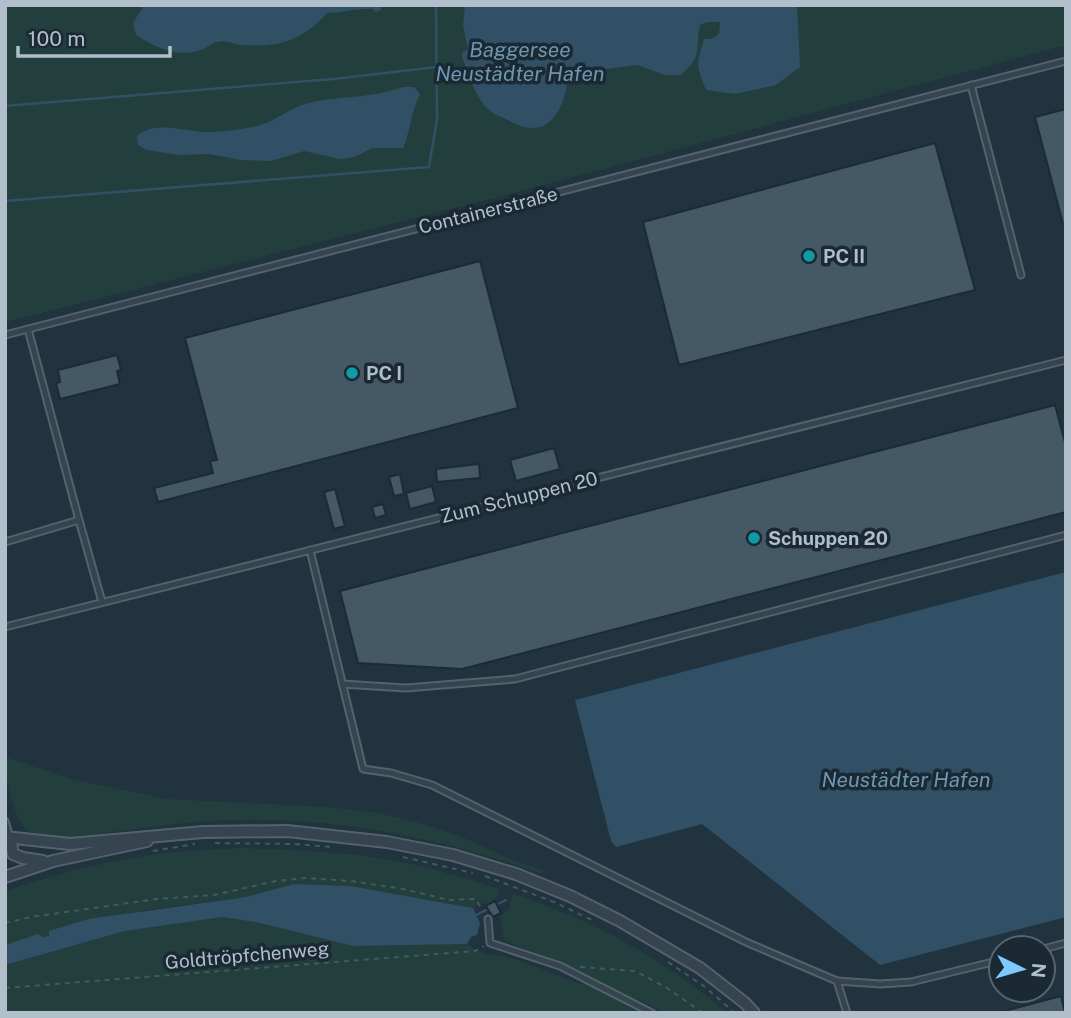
<svg xmlns="http://www.w3.org/2000/svg" width="1071" height="1018" viewBox="0 0 1071 1018" font-family="'Public Sans',sans-serif">
	<rect width="100%" height="100%" fill="#21333e"/>
	<g fill="#233f3d">
		<polygon points="5,5 1066,5 1066,45 510,194 5,322"/>
		<path d="M5,757L74,780L167,799L328,807L378,813L419,823L462,837L510,859L545,871L541,874C434,835 322,814 208,821C176,823 144,828 112,832C88,835 57,842 33,833C13,826 5,776 5,757Z"/>
		<path d="M240,848C288,850 337,851 385,859C423,865 461,877 499,889C498,899 493,901 484,905L482,902L473,908L351,886L294,884L246,897L144,910L43,937L31,936L5,945V891C56,874 110,860 164,853C189,850 214,850 240,848Z"/>
		<path d="M513,894C591,919 665,959 727,1013H664L640,1000L635,1008L643,1013H5V965L125,931L223,917L260,923L353,946L467,944L484,954L513,958L583,985V973L505,941L500,916L509,909Z"/>
	</g>
	<g fill="#315065">
		<path d="M144,5H381V10L375,12L373,9C357,8 343,13 327,13C304,39 280,48 244,45C235,45 227,39 217,42C212,43 208,47 203,49C179,59 156,48 136,35L133,23Z"/>
		<path d="M465,5H797L800,67L776,85L735,94L706,90C696,65 696,65 704,39H711L719,34L720,22H707L700,25C694,50 705,53 681,75H665L637,65L599,70L567,85C560,120 543,140 508,120C502,117 493,114 488,109C474,96 468,73 462,56V53L468,49L463,25Z"/>
		<path d="M403,87H414L420,94C410,115 411,129 403,148H372L355,157L340,159L304,151L271,161L240,160L210,154L179,155L147,150L138,145L137,136C155,119 188,133 210,132C228,131 252,129 269,122C283,115 296,105 313,102C344,96 372,98 403,87Z"/>
		<polygon points="1066,572 1066,917 880,965 702,824 616,847 611,841 575,700"/>
		<polygon points="294,884 351,886 473,908 480,923 477,935 471,937 467,944 353,946 260,923 223,917 125,931 5,965 5,945 38,934 43,937 49,936 49,931 89,919 246,897"/>
	</g>
	<g fill="none" stroke-linecap="round" stroke-linejoin="round">
		<g stroke="#315065" stroke-width="2.5">
			<polyline points="5,106 333,79 437,67"/>
			<polyline points="5,201 429,167 437,119 436,5"/>
			<polyline points="494,906 506,900"/>
			<polyline points="476,915 488,909"/>
		</g>
	</g>
	<g fill="#445965" stroke="#1c2b35" stroke-width="2">
		<polygon points="1066,109 1066,224 1063,224 1035,117"/>
		<polygon points="935,143 975,290 679,365 643,222"/>
		<polygon points="480,261 518,408 158,502 154,488 213,473 210,461 217,460 185,338"/>
		<polygon points="117,355 121,370 117,371 120,384 60,399 56,383 60,382 58,370"/>
		<polygon points="1055,405 1066,446 1066,512 462,669 358,663 340,591"/>
		<polygon points="554,448 560,469 516,481 510,460"/>
		<polygon points="479,464 480,478 437,482 436,469"/>
		<polygon points="400,474 404,494 394,496 389,477"/>
		<polygon points="432,486 436,502 410,509 406,493"/>
		<polygon points="335,489 345,526 334,529 324,492"/>
		<polygon points="383,504 386,515 375,518 372,507"/>
		<polygon points="495,901 501,913 493,917 486,906"/>
		<polygon points="1061,996 1065,1013 1008,1013 1008,1010"/>
	</g>
	<g fill="none" stroke-linecap="round" stroke-linejoin="round">
		<g stroke="#53626c" stroke-width="9">
			<g id="lane">
				<polyline points="971,85 1021,275"/>
				<polyline points="5,335 1066,61"/>
				<polyline points="79,520 102,602"/>
				<polyline points="5,542 79,520 28,329"/>
				<polyline points="310,550 363,769 391,773 432,785 746,942 837,981 847,1013"/>
				<polyline points="5,627 1066,360"/>
				<polyline points="342,684 406,688 515,679 1066,535"/>
				<polyline points="5,821 10,838"/>
				<polyline points="488,919 490,943 560,966 652,1013"/>
				<polyline points="1043,949 1066,943"/>
				<polyline points="837,981 880,984 911,982 1001,960"/>
			</g>
		</g>
		<g stroke="#53626c" stroke-width="14">
			<g id="street">
				<polyline points="5,837 70,844 203,832 287,831 387,842 453,855 516,874 570,896 620,921 700,968 745,1003 754,1013"/>
				<polyline points="10,838 13,854 23,858 43,861"/>
				<polyline points="5,877 53,861 147,841"/>
			</g>
		</g>
		<g stroke="#415b5a" stroke-width="2" stroke-dasharray="5 5" stroke-linecap="butt">
			<polyline points="215,843 294,844 332,847"/>
			<polyline points="153,851 195,844"/>
			<polyline points="403,857 473,873"/>
			<polyline points="485,876 554,902 596,922"/>
			<polyline points="5,923 31,917 157,899 214,895 276,881 305,878 351,881 403,889 449,900 475,899 484,912"/>
			<polyline points="668,962 705,987 735,1013"/>
			<polyline points="580,967 635,971 667,988 703,1013"/>
			<polyline points="5,988 475,951 484,946"/>
			<polyline points="665,1013 702,1012"/>
		</g>
		<use href="#lane" stroke="#35444e" stroke-width="5"/>
		<use href="#street" stroke="#35444e" stroke-width="10"/>
	</g>
	<g fill="#0f9aa8" stroke="#1a2933" stroke-width="2.5">
		<circle cx="809" cy="256" r="7"/>
		<circle cx="352" cy="373" r="7"/>
		<circle cx="754" cy="538" r="7"/>
	</g>
	<g text-anchor="middle" dominant-baseline="central" stroke-width="7" stroke-linejoin="round" paint-order="stroke">
		<g font-size="19" fill="#b0bfca" stroke="#1a2933">
			<text transform="translate(488 210) rotate(-14)">Containerstraße</text>
			<text transform="translate(519 497) rotate(-14)">Zum Schuppen 20</text>
			<text transform="translate(247 955) rotate(-5)">Goldtröpfchenweg</text>
		</g>
		<g font-size="19" font-weight="bold" fill="#b0bfca" stroke="#1a2933" text-anchor="start">
			<text x="823" y="256">PC II</text>
			<text x="366" y="373">PC I</text>
			<text x="768" y="538">Schuppen 20</text>
		</g>
		<g font-size="21" font-style="italic" fill="#6e96b0" stroke="#1a2933">
			<text x="520" y="49">Baggersee<tspan x="520" dy="24">Neustädter Hafen</tspan></text>
			<text x="906" y="779">Neustädter Hafen</text>
		</g>
	</g>
	<rect width="1071" height="1018" fill="none" stroke="#b0bfca" stroke-width="14"/>
	<g transform="translate(1022 969) rotate(95)"><circle r="33" fill="#1a2933" stroke="#56656f" stroke-width="2"/>
	<path d="M0-5L12 26L0 18L-12 26Z" fill="#80c9ff"/>
	<text y="-10" font-size="19" font-weight="bold" text-anchor="middle" fill="#b0bfca">N</text>
	</g>
	<path d="M18 46v10h152v-10" fill="none" stroke="#b0bfca" stroke-width="3.5"/>
	<text x="28" y="46" font-size="21" fill="#b0bfca" stroke="#1a2933" stroke-width="5" paint-order="stroke">100 m</text>
</svg>
